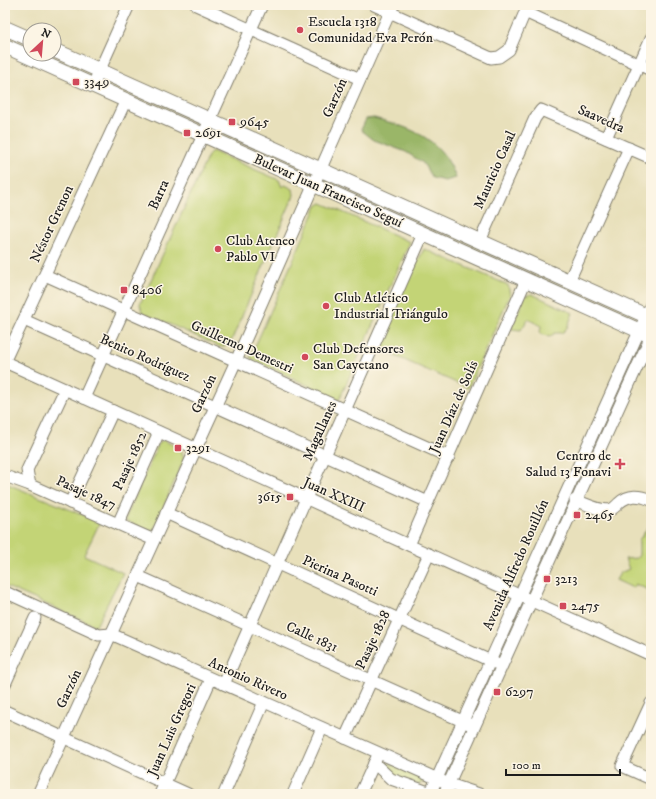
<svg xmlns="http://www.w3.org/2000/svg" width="656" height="799" viewBox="0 0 656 799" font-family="'IM FELL DW Pica',serif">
	<rect width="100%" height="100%" fill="#fcf5e5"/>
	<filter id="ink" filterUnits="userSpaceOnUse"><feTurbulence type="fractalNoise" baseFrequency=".025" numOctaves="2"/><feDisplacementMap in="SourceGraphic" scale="8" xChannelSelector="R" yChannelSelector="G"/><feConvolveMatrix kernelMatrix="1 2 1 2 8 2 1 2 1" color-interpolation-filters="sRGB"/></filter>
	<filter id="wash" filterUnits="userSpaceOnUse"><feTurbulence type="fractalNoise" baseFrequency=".012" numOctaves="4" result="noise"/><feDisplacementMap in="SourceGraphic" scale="16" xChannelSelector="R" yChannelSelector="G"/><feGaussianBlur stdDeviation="0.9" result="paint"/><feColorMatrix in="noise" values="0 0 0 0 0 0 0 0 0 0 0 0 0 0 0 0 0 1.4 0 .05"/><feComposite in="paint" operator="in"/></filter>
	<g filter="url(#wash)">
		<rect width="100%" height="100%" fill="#e8e0bb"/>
		<g fill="#c3d476" stroke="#707849">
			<polygon points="212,151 279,180 282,187 285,185 293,189 294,195 230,344 221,347 142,312 140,304 208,156"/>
			<polygon points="322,203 410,242 339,400 250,358 317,206"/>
			<polygon points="424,249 508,285 510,295 468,388 379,349 402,293"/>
			<polygon points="532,294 573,313 567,328 562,333 555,333 549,337 540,333 541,326 528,319 521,330 511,329 525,296"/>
			<polygon points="163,440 181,449 184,459 154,529 150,531 126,521 126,517 159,443"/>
			<polygon points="5,483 100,522 84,555 123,573 96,626 5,586"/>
			<polygon points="649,526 651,527 651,591 635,584 633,588 616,580 620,573 629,569 625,559 637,558 639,555 639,540"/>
			<polygon points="383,761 423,777 422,783 419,785 392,776 380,762"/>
		</g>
		<path fill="#9ab667" stroke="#5b6942" d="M374,118C412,128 442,138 456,178L445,181L432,178L423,163L406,152L374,140L361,130L366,119Z"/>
	</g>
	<g filter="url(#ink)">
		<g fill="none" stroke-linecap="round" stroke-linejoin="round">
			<g stroke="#827e6c" stroke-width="13">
				<g id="minor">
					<polyline points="196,5 360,79"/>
					<polyline points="374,5 491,58 499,57 509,50 528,5"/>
					<polyline points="525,12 651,70"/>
					<polyline points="93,85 129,5"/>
					<polyline points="606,138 651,38"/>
					<polyline points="480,241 535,118 541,110 651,158"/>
					<polyline points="45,275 449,457"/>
					<polyline points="569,281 629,148"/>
					<polyline points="24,320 428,502"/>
					<polyline points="5,360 126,100"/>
					<polyline points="5,362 651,655"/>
					<polyline points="84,398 262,5"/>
					<polyline points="5,476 30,485 154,540"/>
					<polyline points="30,485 27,470 65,389"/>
					<path d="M575,500C585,503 602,513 612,509C614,508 617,505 619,503C629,494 639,495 651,500"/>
					<polyline points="70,503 113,411"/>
					<polyline points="166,513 495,663"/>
					<polyline points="118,524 159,432"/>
					<polyline points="409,545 526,280"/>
					<polyline points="138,576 469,724"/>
					<polyline points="5,592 99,635 111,634 449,784 479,794"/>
					<polyline points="5,684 35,618"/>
					<polyline points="224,684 423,234"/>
					<polyline points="651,703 622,766 651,779"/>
					<polyline points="5,711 188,794"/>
					<polyline points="345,738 429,554"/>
					<polyline points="374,763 391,779 434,794"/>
					<polyline points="38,794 236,361 393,5"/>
					<polyline points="160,794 211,679"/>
					<polyline points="224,794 264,702"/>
					<polyline points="293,794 322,728"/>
					<polyline points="360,794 377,757"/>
					<polyline points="430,794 651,305"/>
					<polyline points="444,794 651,336"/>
				</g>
			</g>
			<g stroke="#827e6c" stroke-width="16">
				<g id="major">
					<polyline points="5,28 30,39"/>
					<polyline points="5,46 651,336"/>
					<polyline points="54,50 651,318"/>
				</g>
			</g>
			<use href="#minor" stroke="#fff" stroke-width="11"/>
			<use href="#major" stroke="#fff" stroke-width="14"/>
		</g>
	</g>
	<g fill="#d1495b" stroke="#fcf5e5" stroke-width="1.5">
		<circle cx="300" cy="30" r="4"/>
		<rect x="72" y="78" width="8" height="8" rx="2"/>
		<rect x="228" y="118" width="8" height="8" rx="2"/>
		<rect x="183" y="129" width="8" height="8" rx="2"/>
		<circle cx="218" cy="249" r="4"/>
		<rect x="120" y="286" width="8" height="8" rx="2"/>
		<circle cx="326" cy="306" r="4"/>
		<circle cx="305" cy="357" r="4"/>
		<rect x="174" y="444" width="8" height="8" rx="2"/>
		<path d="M618 458h4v4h4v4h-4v4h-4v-4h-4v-4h4z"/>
		<rect x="286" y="493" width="8" height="8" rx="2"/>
		<rect x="573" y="511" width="8" height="8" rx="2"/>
		<rect x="543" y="575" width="8" height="8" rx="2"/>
		<rect x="559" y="602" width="8" height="8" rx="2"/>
		<rect x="493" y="688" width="8" height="8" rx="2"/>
	</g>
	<g text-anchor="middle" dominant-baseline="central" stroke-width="3" stroke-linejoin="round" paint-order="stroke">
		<g font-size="14" fill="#1c1c1c" stroke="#fcf5e5" text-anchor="start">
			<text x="308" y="22">Escuela 1318<tspan x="308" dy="16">Comunidad Eva Perón</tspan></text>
			<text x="84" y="82">3349</text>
			<text x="240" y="122">9645</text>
			<text x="195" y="133">2691</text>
			<text x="226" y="241">Club Ateneo<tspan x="226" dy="16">Pablo VI</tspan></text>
			<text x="132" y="290">8406</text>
			<text x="334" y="298">Club Atlético<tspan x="334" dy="16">Industrial Triángulo</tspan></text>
			<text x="313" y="349">Club Defensores<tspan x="313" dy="16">San Cayetano</tspan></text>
			<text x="186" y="448">3291</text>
			<text x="611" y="456" text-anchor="end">Centro de<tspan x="611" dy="16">Salud 13 Fonavi</tspan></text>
			<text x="282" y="497" text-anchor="end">3615</text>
			<text x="585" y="515">2465</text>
			<text x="555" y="579">3213</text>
			<text x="571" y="606">2475</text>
			<text x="505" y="692">6297</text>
		</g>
		<g font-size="14" fill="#1c1c1c" stroke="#fcf5e5">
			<text transform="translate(335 98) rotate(-66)">Garzón</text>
			<text transform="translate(601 119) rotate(24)">Saavedra</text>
			<text transform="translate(495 170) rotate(-66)">Mauricio Casal</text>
			<text transform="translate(328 191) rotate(24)">Bulevar Juan Francisco Seguí</text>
			<text transform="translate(159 195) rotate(-66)">Barra</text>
			<text transform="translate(52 224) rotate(-65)">Néstor Grenon</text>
			<text transform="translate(242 347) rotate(24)">Guillermo Demestri</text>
			<text transform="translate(145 358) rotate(24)">Benito Rodríguez</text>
			<text transform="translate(204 394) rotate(-65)">Garzón</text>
			<text transform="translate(454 407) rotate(-66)">Juan Díaz de Solís</text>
			<text transform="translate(320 431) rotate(-66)">Magallanes</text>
			<text transform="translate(130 461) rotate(-66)">Pasaje 1852</text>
			<text transform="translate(86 493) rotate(24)">Pasaje 1847</text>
			<text transform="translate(334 495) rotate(24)">Juan XXIII</text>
			<text transform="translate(516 565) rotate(-66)">Avenida Alfredo Rouillón</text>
			<text transform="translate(340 576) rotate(24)">Pierina Pasotti</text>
			<text transform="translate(312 637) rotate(24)">Calle 1831</text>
			<text transform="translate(373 640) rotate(-65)">Pasaje 1828</text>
			<text transform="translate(248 679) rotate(24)">Antonio Rivero</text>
			<text transform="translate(69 689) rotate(-65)">Garzón</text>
			<text transform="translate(172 730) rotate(-66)">Juan Luis Gregori</text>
		</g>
	</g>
	<rect width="656" height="799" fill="none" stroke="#fcf5e5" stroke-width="20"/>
	<g transform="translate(42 42) rotate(26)"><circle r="19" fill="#fcf5e5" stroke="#a29e95"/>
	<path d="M0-3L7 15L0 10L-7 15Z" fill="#d1495b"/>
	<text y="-6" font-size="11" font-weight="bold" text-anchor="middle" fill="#1c1c1c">N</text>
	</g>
	<path d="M506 769v6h114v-6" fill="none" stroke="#1c1c1c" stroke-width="2"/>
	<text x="512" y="769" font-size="12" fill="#1c1c1c" stroke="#fcf5e5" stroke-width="3" paint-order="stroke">100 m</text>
</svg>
